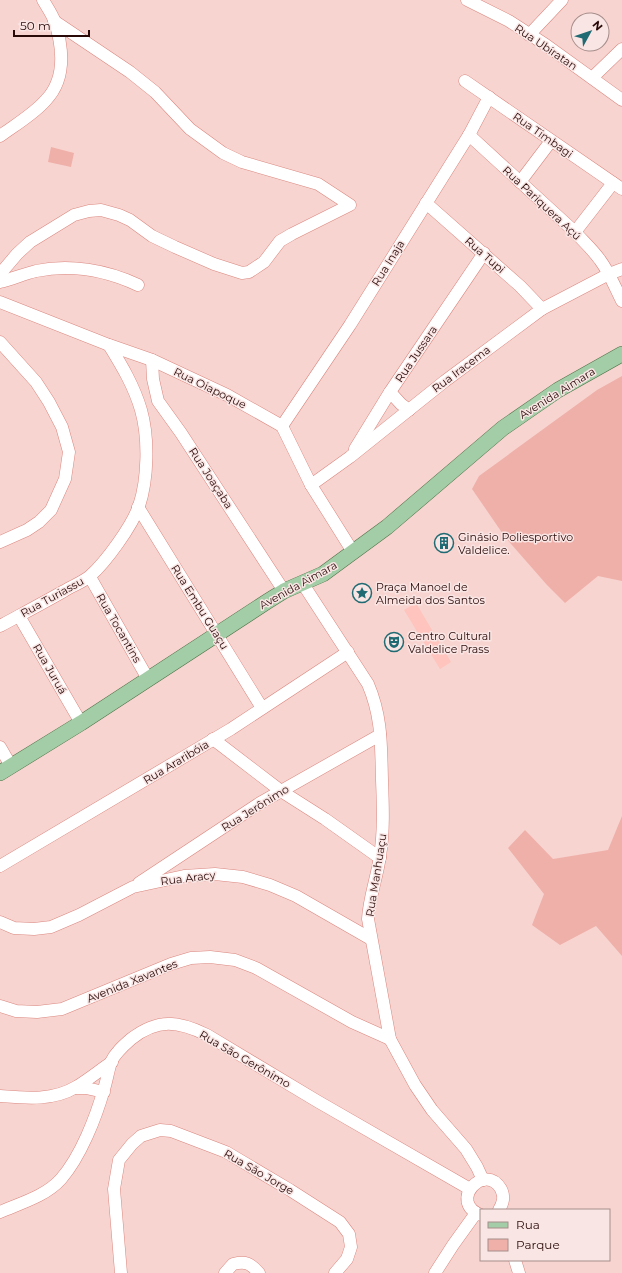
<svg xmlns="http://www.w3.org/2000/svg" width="622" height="1273" viewBox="0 0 622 1273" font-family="Montserrat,sans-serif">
	<rect width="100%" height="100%" fill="#f8d4d0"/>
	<polygon fill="#fec4bd" points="416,603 451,662 440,669 404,610"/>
	<g fill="#efb0a9">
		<polygon points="51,147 74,153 71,167 48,162"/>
		<polygon points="622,376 622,581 598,576 565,603 547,585 505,537 472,489 479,476 597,390"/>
		<polygon points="622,816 622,956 596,926 560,945 532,925 544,894 508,848 525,830 553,859 608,850"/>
	</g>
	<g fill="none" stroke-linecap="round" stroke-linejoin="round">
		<g stroke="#da877f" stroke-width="13">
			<g id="minor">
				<polyline points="467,0 509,21 546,45 622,100"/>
				<polyline points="529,35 562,0"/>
				<polyline points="592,78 622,49"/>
				<polyline points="465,81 622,189"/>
				<path d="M469,135L575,232C583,241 593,250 600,260C609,272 615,287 622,301"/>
				<path d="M0,136C15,125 34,114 46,100C66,79 63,48 55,22C52,14 47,7 43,0"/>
				<polyline points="520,182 551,141"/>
				<polyline points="426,203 520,286 542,309"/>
				<polyline points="575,232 613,183"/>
				<polyline points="0,274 17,254 30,242 74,215 89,211 101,210 119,215 130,220 152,236 175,247 214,264 242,273 249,272 264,262 280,241 292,234 350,205 318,184 242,162 223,153 190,129 155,92 130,72 54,21"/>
				<path d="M0,282C12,279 24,274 36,271C70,264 106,270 138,285"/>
				<polyline points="0,302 109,345 152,360 227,395 282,426 311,485 353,552"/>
				<polyline points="0,342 36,382 49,402 62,427 69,452 65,479 51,510 39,522 27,530 0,542"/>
				<polyline points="152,360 153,379 158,401 181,433 284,591"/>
				<polyline points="390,392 401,404 409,410"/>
				<polyline points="282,426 350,325 469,135 489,97"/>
				<polyline points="355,449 390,392 484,253"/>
				<polyline points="311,485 350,457 445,381 542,309 609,274 622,269"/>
				<polyline points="138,507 262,708"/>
				<polyline points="90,577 148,679"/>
				<path d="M303,584L368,684C382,717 381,744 382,780C383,806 384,831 380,856C377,878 369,898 368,919L390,1039L415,1085L432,1110L466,1149L477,1167L483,1180"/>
				<polyline points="19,616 81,723"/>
				<path d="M0,626C22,614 43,603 64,591C72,586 83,582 90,576C106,562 132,526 139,506C148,479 149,438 141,410C134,386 122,366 109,345"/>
				<polyline points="213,739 281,791 325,819 380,858"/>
				<polyline points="0,747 11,766"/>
				<polyline points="0,866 231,729 348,652"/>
				<polyline points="139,883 260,803 380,735"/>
				<polyline points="0,922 14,928 34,929 51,927 79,915 133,887 184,876 215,874 243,877 270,885 296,896 371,939"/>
				<polyline points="0,1006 16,1011 37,1012 62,1009 171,964 191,958 210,957 235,960 256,968 352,1022 390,1039"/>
				<polyline points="76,1088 86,1088 104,1092"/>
				<path d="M0,1096C25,1098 53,1101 76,1087C88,1080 100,1070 112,1062"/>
				<path d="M0,1212C21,1203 46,1196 61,1179C81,1156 96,1117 104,1089C107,1080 108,1071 111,1062C115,1053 123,1046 131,1039C158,1018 178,1021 207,1035L317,1101L470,1189"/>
				<path d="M481,1215C447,1202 485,1161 501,1189C505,1197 503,1203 499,1210"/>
				<polyline points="515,1260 519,1273"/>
				<polyline points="121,1273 114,1189 119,1160 132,1144 141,1136 160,1130 171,1131 226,1152 290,1190 340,1222 349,1234 351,1247 347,1259 335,1273"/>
				<path d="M225,1273L233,1264C246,1261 250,1263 259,1273"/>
				<polyline points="435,1273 453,1245 476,1213"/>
			</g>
		</g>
		<g stroke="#507349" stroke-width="16">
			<polyline id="major" points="0,773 81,723 268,601 284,591 323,574 387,527 503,428 558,390 622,354"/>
		</g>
		<use href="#minor" stroke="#fff" stroke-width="12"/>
		<use href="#major" stroke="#a3cda6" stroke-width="15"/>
	</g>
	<defs>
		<g id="building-ring" transform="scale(1)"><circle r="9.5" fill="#f9e6e4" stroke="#1f6a73" stroke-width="1.5"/><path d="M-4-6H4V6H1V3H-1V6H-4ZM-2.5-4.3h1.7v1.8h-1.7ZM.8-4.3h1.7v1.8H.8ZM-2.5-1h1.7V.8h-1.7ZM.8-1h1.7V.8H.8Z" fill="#1f6a73"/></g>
		<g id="sight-ring" transform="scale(1)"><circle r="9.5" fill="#f9e6e4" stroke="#1f6a73" stroke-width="1.5"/><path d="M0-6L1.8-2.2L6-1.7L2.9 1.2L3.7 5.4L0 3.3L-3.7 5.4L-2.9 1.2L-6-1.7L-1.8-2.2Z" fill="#1f6a73"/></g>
		<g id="theatre-ring" transform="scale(1)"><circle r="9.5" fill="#f9e6e4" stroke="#1f6a73" stroke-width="1.5"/><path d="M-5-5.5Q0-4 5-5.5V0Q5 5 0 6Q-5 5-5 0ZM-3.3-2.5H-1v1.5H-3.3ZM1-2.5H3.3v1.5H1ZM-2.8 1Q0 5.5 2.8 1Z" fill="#1f6a73"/></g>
	</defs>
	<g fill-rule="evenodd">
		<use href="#building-ring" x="444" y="543"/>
		<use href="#sight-ring" x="362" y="593"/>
		<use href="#theatre-ring" x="394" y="642"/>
	</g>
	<g text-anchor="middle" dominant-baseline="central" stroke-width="3" stroke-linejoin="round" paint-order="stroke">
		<g font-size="11" fill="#290a09" stroke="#f9e6e4">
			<text transform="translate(546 47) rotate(34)">Rua Ubiratan</text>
			<text transform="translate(543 135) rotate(35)">Rua Timbagi</text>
			<text transform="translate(542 203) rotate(43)">Rua Pariquera Açú</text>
			<text transform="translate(485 255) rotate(41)">Rua Tupi</text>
			<text transform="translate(388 263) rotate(-58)">Rua Inaja</text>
			<text transform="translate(416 354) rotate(-56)">Rua Jussara</text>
			<text transform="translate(461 369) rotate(-37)">Rua Iracema</text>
			<text transform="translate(210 388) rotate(26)">Rua Oiapoque</text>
			<text transform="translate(557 393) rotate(-32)">Avenida Aimara</text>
			<text transform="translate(211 478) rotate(57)">Rua Joaçaba</text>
			<text transform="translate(298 585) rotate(-29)">Avenida Aimara</text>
			<text transform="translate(52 597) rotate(-29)">Rua Turiassu</text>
			<text transform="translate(200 607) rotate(58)">Rua Embu Guaçu</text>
			<text transform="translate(119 628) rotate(60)">Rua Tocantins</text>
			<text transform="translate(50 669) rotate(60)">Rua Juruá</text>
			<text transform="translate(176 762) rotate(-31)">Rua Araribóia</text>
			<text transform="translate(255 808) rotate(-32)">Rua Jerônimo</text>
			<text transform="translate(376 875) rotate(-81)">Rua Manhuaçu</text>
			<text transform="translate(188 878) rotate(-7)">Rua Aracy</text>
			<text transform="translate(132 981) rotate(-22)">Avenida Xavantes</text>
			<text transform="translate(245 1059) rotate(30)">Rua São Gerônimo</text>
			<text transform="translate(259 1172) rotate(30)">Rua São Jorge</text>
		</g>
		<g font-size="11" fill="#290a09" stroke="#f9e6e4" text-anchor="start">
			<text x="458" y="537">Ginásio Poliesportivo<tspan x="458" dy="13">Valdelice.</tspan></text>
			<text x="376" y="587">Praça Manoel de<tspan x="376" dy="13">Almeida dos Santos</tspan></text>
			<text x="408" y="636">Centro Cultural<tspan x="408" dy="13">Valdelice Prass</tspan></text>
		</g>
	</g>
	<rect x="480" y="1209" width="130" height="52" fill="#f9e6e4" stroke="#a68e8c"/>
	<rect x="488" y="1222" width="20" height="6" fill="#a3cda6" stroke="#a68e8c"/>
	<text x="516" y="1229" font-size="12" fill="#290a09">Rua</text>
	<rect x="488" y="1239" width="20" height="12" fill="#efb0a9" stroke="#a68e8c"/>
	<text x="516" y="1249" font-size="12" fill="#290a09">Parque</text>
	<g transform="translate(590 32) rotate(50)"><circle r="19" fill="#f9e6e4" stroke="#a68e8c"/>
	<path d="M0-3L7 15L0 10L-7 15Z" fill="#1f6a73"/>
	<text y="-6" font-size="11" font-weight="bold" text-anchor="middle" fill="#290a09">N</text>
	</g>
	<path d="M14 30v6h75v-6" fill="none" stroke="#290a09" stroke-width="2"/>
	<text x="20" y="30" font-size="12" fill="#290a09" stroke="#f9e6e4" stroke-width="3" paint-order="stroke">50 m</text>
</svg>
